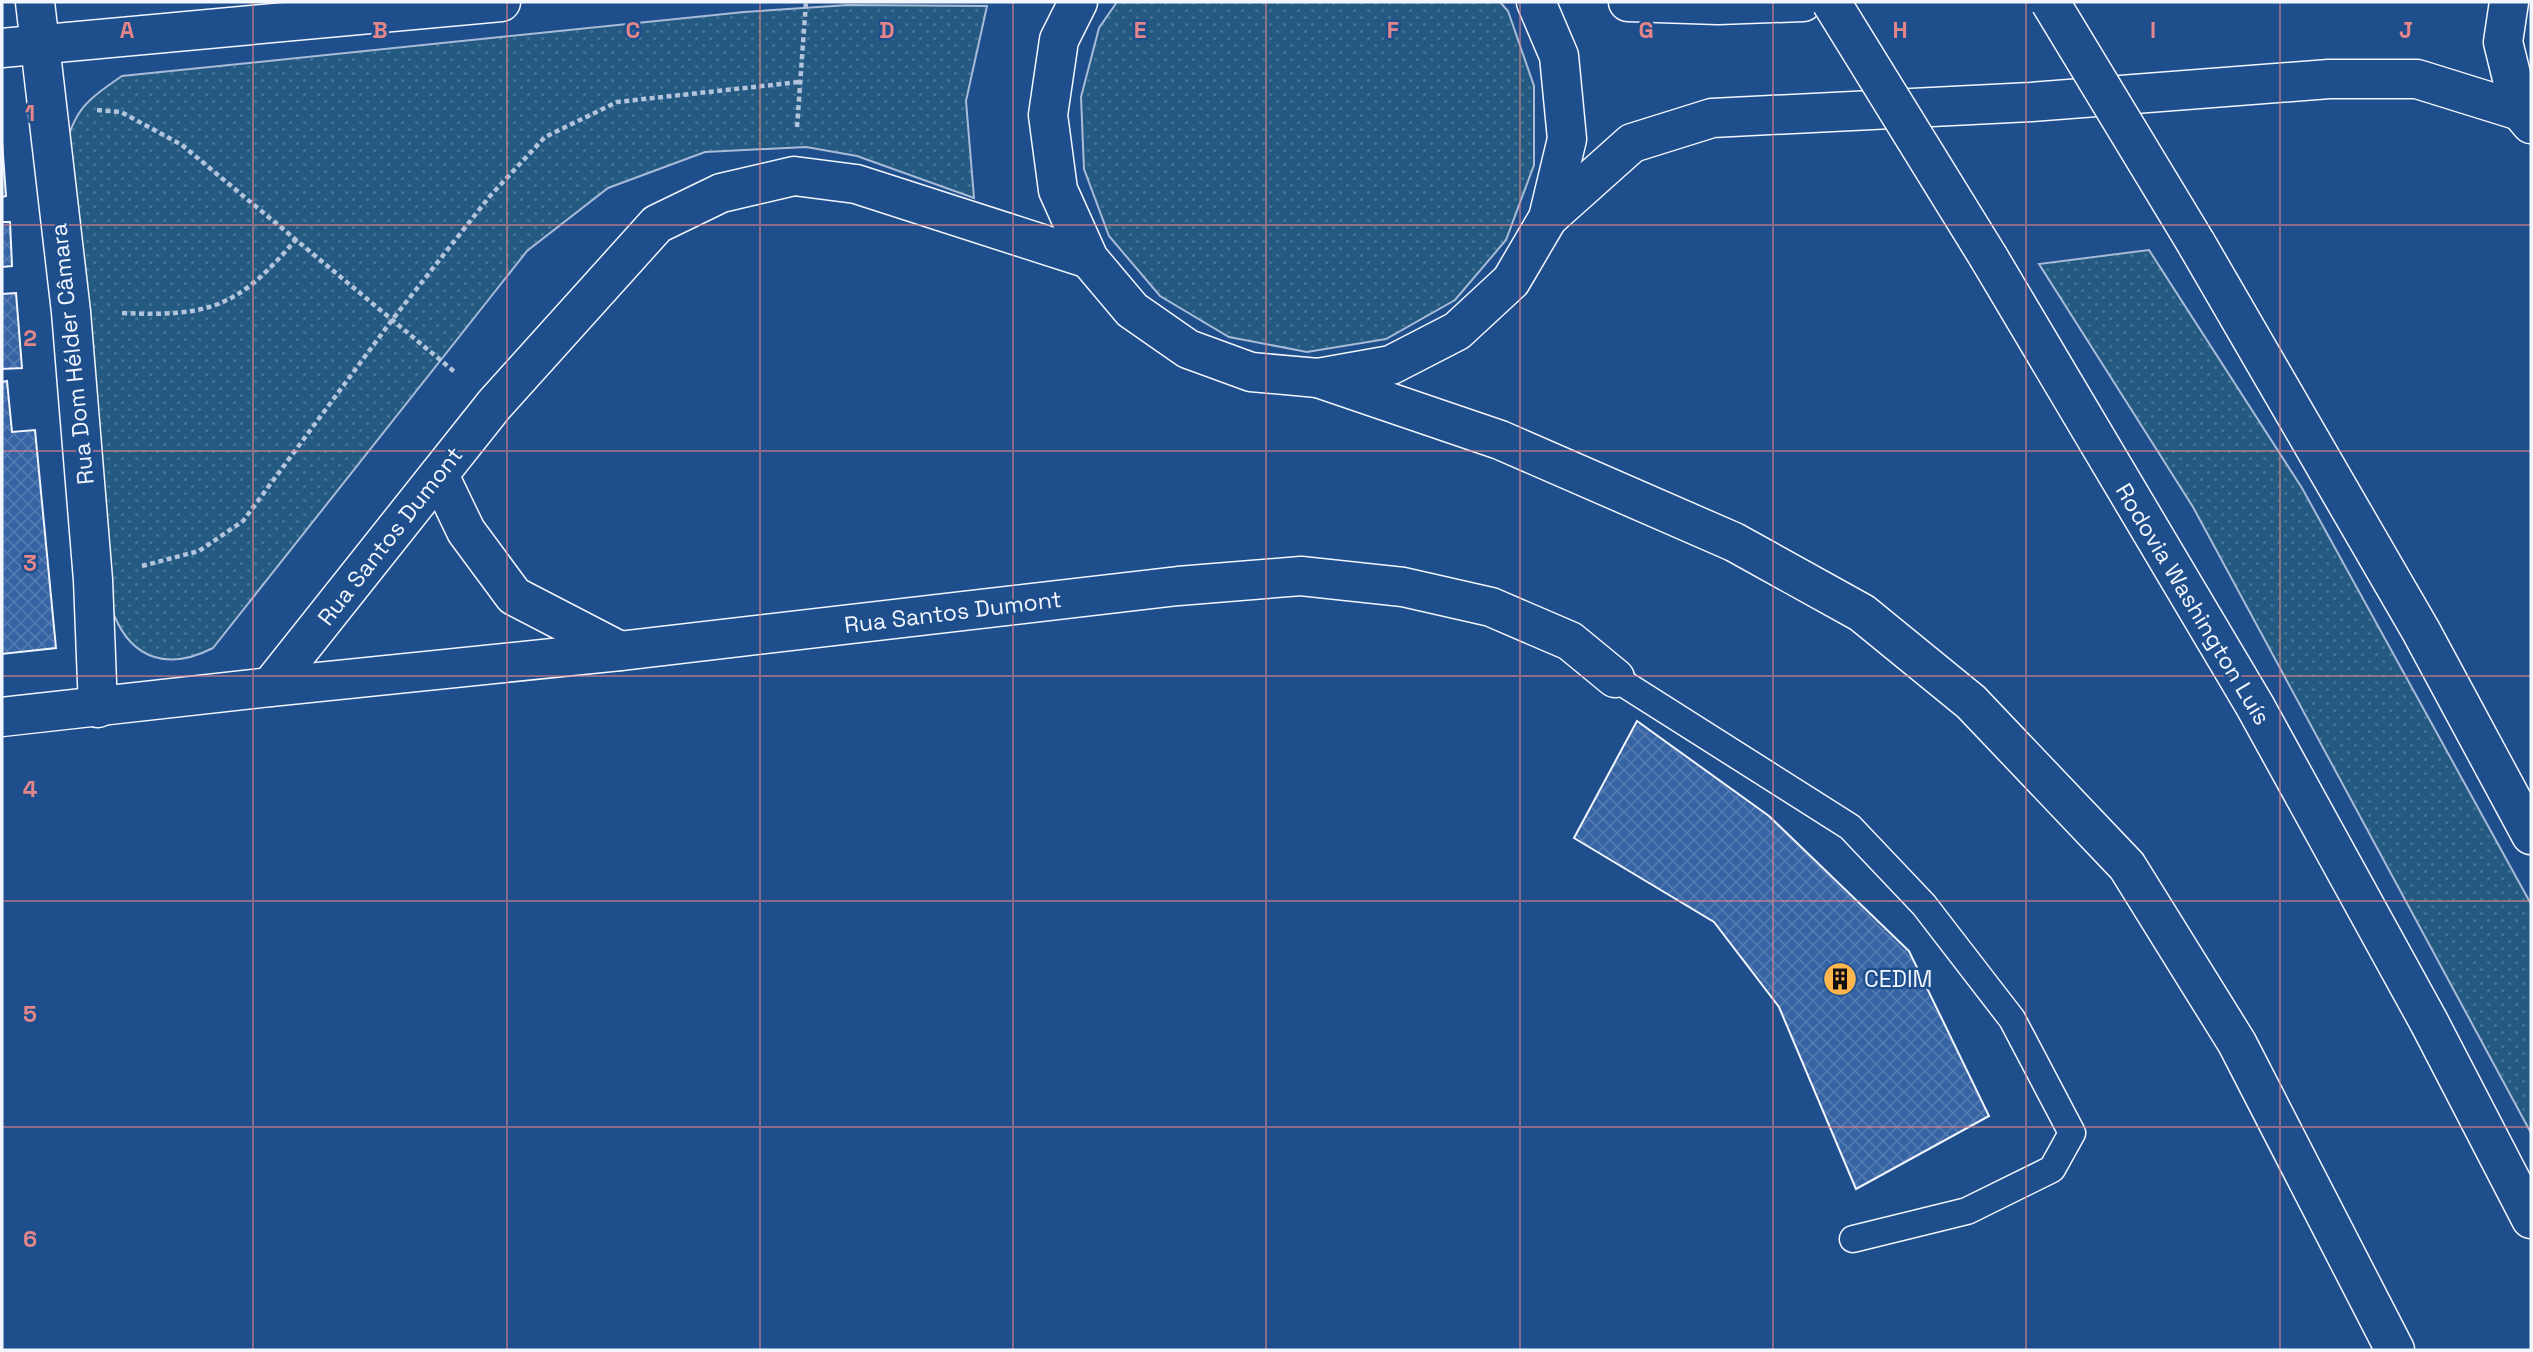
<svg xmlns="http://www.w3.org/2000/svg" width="2533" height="1352" viewBox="0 0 2533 1352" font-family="'Space Grotesk',sans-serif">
	<defs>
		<pattern id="green-dots" width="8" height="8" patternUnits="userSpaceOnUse" patternTransform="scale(1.75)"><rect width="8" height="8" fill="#245a82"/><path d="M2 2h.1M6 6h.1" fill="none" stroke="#447295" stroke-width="1.8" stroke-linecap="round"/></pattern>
		<pattern id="building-cross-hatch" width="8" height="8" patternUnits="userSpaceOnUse" patternTransform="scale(1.75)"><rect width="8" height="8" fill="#3563a3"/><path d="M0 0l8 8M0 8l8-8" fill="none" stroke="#537ab1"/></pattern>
	</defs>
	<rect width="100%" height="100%" fill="#1f4e8c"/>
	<g fill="url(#green-dots)" stroke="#a8bbd7" stroke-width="2">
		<polygon points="1117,2 1500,2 1508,11 1534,86 1534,165 1506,240 1455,300 1386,339 1307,352 1229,337 1160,296 1109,236 1084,169 1081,97 1099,28"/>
		<path d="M848,5L987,6L966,101L974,198L857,156L806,147L705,152L608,188L527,251L213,648C170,670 133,661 114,615L64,152C74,109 87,100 122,76L744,12Z"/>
		<polygon points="2149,250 2302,488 2531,904 2531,1133 2193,507 2039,264"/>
	</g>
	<g fill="url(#building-cross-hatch)" stroke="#f2f6ff" stroke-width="2">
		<polygon points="2,141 6,196 2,197"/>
		<polygon points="2,222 10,222 12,266 2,267"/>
		<polygon points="16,293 22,368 2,369 2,294"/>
		<polygon points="7,381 12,432 35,430 56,648 2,654 2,382"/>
		<polygon points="1637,721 1769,816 1909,951 1989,1116 1856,1189 1779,1007 1714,922 1574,838"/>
	</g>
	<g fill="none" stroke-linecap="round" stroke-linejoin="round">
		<g stroke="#f2f6ff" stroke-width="29">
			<polyline id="service" points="1615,678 1850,827 1924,905 2012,1019 2072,1133 2052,1169 1967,1211 1853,1239"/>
		</g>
		<g stroke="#f2f6ff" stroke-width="41">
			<g id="minor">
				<polyline points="35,2 71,312 93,580 98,708"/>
				<polyline points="439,475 466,531 514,596 620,651"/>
				<polyline points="270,687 620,651 1178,586 1301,576 1403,587 1491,607 1570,641 1615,678"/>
			</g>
		</g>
		<g stroke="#f2f6ff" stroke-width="41">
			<g id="tertiary">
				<polyline points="2,48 501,2"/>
				<polyline points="2,717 270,687 494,405 657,224 721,193 794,176 856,184 1089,259"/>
			</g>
		</g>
		<g stroke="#f2f6ff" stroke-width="41">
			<g id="secondary">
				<polyline points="1078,2 1059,40 1048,115 1058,190 1089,259 1132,310 1188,349 1251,372 1318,378 1391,365 1457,331 1511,281 1548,218 1567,139 1559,56 1536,2"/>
				<polyline points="1628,2 1718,5 1803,2"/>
				<polyline points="2509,2 2503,42 2520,111 2531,124"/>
				<polyline points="1548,218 1632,143 1712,118 2031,102 2329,79 2417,79 2520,111"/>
			</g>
		</g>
		<g stroke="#f2f6ff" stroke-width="41">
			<g id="motorway">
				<polyline points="2196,243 2421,631 2531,835"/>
				<polyline points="1989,258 2255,706 2430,1024 2531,1219"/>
				<polyline points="1318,378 1500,440 1734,542 1862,613 1971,702 2127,866 2237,1043 2395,1350"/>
			</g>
		</g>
		<g stroke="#b3c4dc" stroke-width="4.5" stroke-dasharray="5 3.5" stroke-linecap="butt">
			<polyline points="97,110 121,112 182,145 456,373"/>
			<polyline points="797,127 806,2"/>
			<path d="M122,313C210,317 239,307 297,238"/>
			<polyline points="142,566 199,551 243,521 392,320 490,196 545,137 617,102 799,82"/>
		</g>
		<use href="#service" stroke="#1f4e8c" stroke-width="26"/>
		<use href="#minor" stroke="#1f4e8c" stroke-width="38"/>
		<use href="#tertiary" stroke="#1f4e8c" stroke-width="38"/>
		<use href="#secondary" stroke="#1f4e8c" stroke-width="38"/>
		<use href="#motorway" stroke="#1f4e8c" stroke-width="38"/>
		<g stroke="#f2f6ff" stroke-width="41" stroke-linecap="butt">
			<g id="motorway-bridge">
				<polyline points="1831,2 1989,258"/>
				<polyline points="2050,2 2196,243"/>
			</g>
		</g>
		<use href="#motorway-bridge" stroke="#1f4e8c" stroke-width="38"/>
	</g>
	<path fill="none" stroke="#e38589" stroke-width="2" stroke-opacity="0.55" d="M253,2V1350M507,2V1350M760,2V1350M1013,2V1350M1266,2V1350M1520,2V1350M1773,2V1350M2026,2V1350M2280,2V1350M2,225H2531M2,451H2531M2,676H2531M2,901H2531M2,1127H2531"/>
	<defs>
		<g id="building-disc" transform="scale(1.75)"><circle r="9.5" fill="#ffb74d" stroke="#1f4e8c"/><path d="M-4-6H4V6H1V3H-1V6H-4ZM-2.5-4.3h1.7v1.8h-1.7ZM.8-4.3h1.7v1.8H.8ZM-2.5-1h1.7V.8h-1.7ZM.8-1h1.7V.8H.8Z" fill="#111"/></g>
	</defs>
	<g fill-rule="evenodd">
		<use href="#building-disc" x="1840" y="979"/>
	</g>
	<g text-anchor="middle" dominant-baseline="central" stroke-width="5" stroke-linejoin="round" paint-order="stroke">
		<g font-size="23" fill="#f2f6ff" stroke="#1f4e8c">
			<text transform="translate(72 354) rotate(-96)">Rua Dom Hélder Câmara</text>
			<text transform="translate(390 536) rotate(-52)">Rua Santos Dumont</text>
			<text transform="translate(2193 604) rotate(59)">Rodovia Washington Luís</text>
			<text transform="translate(953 612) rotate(-7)">Rua Santos Dumont</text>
		</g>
		<g font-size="23" fill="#f2f6ff" stroke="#1f4e8c" text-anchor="start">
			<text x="1864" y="979">CEDIM</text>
		</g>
	</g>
	<g font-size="23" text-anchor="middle" font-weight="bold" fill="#e38589" stroke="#1f4e8c" stroke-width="5" stroke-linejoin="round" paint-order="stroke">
		<text x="127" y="38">A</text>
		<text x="380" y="38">B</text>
		<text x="633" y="38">C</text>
		<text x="887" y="38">D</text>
		<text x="1140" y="38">E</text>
		<text x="1393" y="38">F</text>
		<text x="1646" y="38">G</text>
		<text x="1900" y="38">H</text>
		<text x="2153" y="38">I</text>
		<text x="2406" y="38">J</text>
		<text x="30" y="121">1</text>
		<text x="30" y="346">2</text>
		<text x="30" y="571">3</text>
		<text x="30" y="797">4</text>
		<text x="30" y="1022">5</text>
		<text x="30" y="1247">6</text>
	</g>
	<rect width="2533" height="1352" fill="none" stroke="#f2f6ff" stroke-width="7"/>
</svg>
